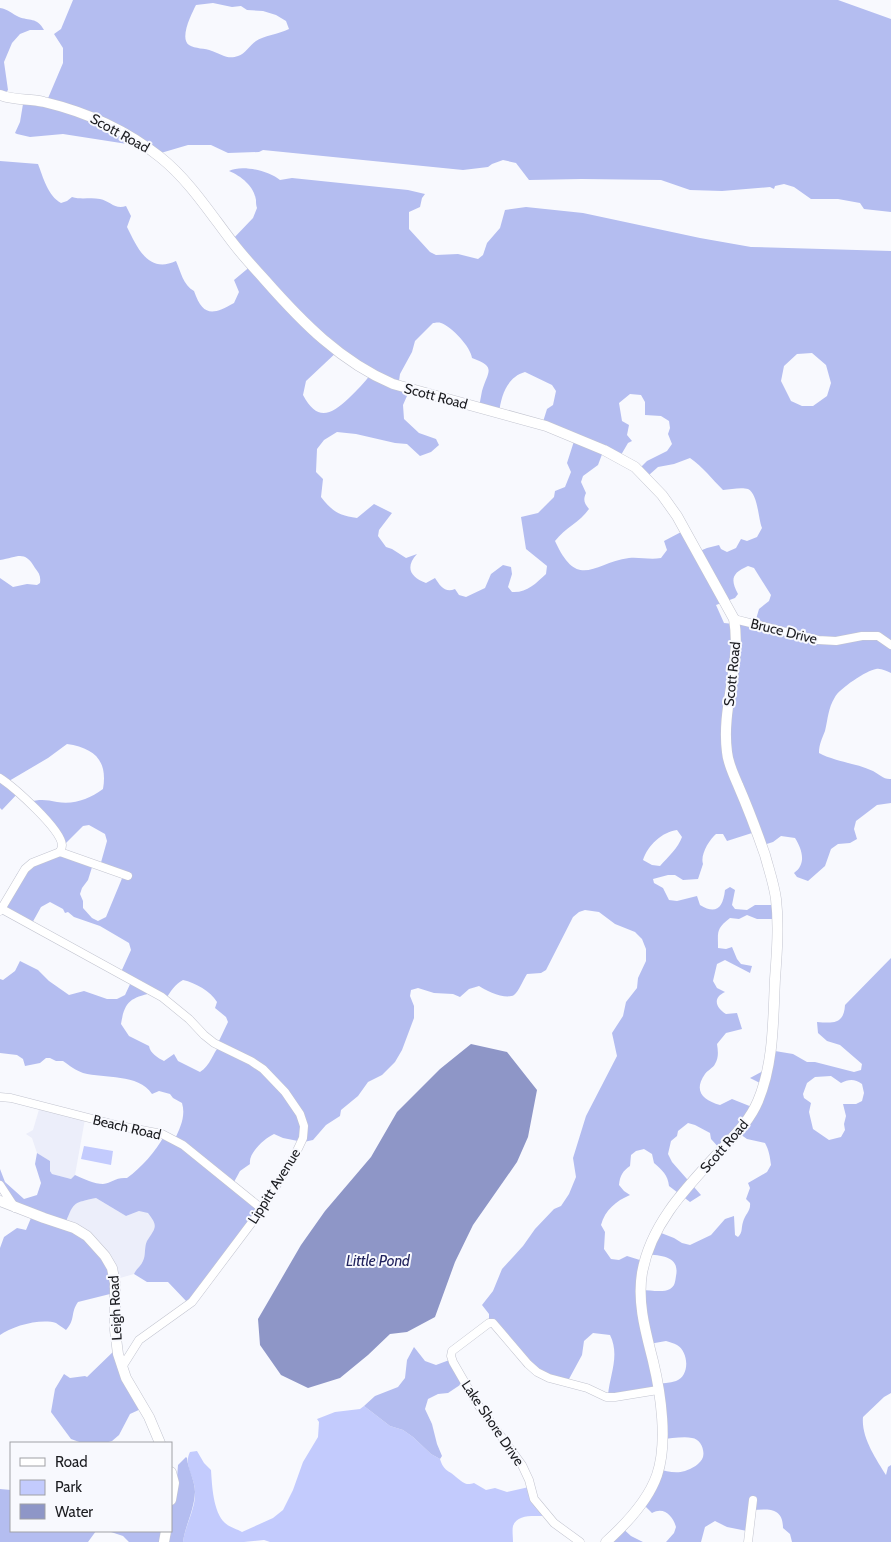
<svg xmlns="http://www.w3.org/2000/svg" width="891" height="1542" viewBox="0 0 891 1542" font-family="Cabin,sans-serif">
	<rect width="100%" height="100%" fill="#f8f9fe"/>
	<g fill="#eceefa">
		<polygon points="40,1106 85,1119 75,1175 71,1179 52,1174 50,1171 50,1161 37,1153 32,1138 26,1134 33,1130"/>
		<polygon points="96,1198 126,1216 139,1211 148,1212 154,1220 155,1228 154,1233 146,1243 144,1260 134,1274 113,1280 66,1222 72,1206 78,1202"/>
	</g>
	<g fill="#c3cbfd">
		<polygon points="84,1146 113,1151 111,1165 81,1159"/>
		<path d="M364,1406L390,1426L403,1430L413,1437L431,1454L440,1459C444,1472 449,1470 456,1477C463,1482 465,1486 474,1483L486,1490L495,1488L507,1492L529,1487L543,1511V1516C533,1516 517,1514 513,1526C512,1530 513,1537 513,1542H270L264,1540L244,1542H183C185,1525 196,1509 195,1491C195,1478 183,1465 190,1452L197,1451L204,1463L211,1470C212,1485 213,1512 225,1523C229,1527 237,1529 242,1532L273,1518L283,1510L293,1490L303,1462L318,1437L319,1422L317,1419L335,1412L360,1409Z"/>
	</g>
	<g fill="#b4bdf0" fill-rule="evenodd">
		<path d="M73,0H838L891,19V212L864,209L860,203L838,199H811L794,187L784,184L775,186L774,189L770,187L722,191L690,190L661,180L582,179L529,180L516,163L503,160L492,164L488,167L463,170L263,150L259,152L228,153L211,145H188L154,155L140,146L63,134L30,137L17,134L15,133L20,122L23,104L46,103L63,63V48L54,34L61,29ZM213,3L232,7L241,6L247,10L263,11L276,15L286,21L289,29C279,34 263,36 256,41C250,45 245,54 238,56C228,60 221,54 212,51C205,48 195,49 189,45C179,38 192,13 196,5Z"/>
		<path d="M0,8C8,9 12,14 19,17C29,21 37,17 44,30H30L20,34L12,43L4,62L8,90L3,96L0,95Z"/>
		<path d="M0,161L38,164C43,177 48,196 61,203L67,201L72,197C82,200 90,197 100,199C110,201 115,210 126,206L131,216L127,227C137,247 148,274 176,261C181,272 183,285 194,291C203,317 213,315 234,303L239,292L234,280L252,265L231,241L253,218L257,208C256,205 256,203 256,200C254,186 241,176 229,171C242,164 269,171 280,180L292,178L408,190L425,194L422,198L420,207L409,212V229L430,252L436,255L458,254L478,259L483,255L487,243L500,228L505,210L526,207L583,213L700,238L751,247L891,251V673C886,671 881,668 876,669C867,670 839,689 835,697C828,708 828,719 825,731C822,739 819,744 819,753C836,762 856,763 873,771C879,774 884,780 891,779V803L877,805L856,821L854,829L857,839L850,843L838,844L831,849L825,866L808,881L797,877L794,873C807,864 802,849 795,838L781,836L773,842L757,847L752,833L727,841L723,834H716C709,840 700,855 703,864L698,879L683,880L675,875H668L653,879L654,883L663,888L669,900L677,901L697,896L700,905C716,915 723,908 725,890L730,887L735,890L732,905L735,909L747,910L755,905H773V919H757L747,915L739,919L730,918C716,929 718,931 718,948L726,949L732,947L737,959L741,964L752,966L750,973L725,960L717,964L713,981L717,988L725,992C712,998 716,1008 726,1014L737,1013L742,1029L726,1033L717,1044C718,1051 719,1057 715,1064C713,1068 708,1070 705,1074C693,1091 703,1100 720,1105L732,1099L752,1107L762,1084L750,1078L767,1069L775,1051L793,1054L807,1062H815L854,1072L861,1070L862,1064L840,1045L827,1041L818,1033L817,1022C832,1023 844,1025 845,1005L891,958V1393L884,1397L863,1417C861,1437 876,1459 886,1475L888,1467L891,1465V1542H792L790,1534L783,1528C783,1507 768,1509 752,1510L747,1531L727,1527L715,1521L705,1527L701,1542H666L674,1533L676,1527C673,1516 664,1506 652,1513L640,1501L657,1469C667,1471 675,1474 685,1471C691,1469 701,1464 703,1457C705,1449 700,1439 692,1438C683,1436 670,1439 661,1439L656,1389L608,1395C610,1374 620,1355 610,1335L593,1333L584,1341L582,1355L569,1379C531,1378 513,1347 489,1321V1314L482,1305L493,1291L502,1269L523,1246L535,1229L554,1209L561,1206L569,1194L576,1177L573,1158L586,1116L617,1056L612,1033L623,1016L626,1002L637,988L638,978L646,961V949L642,939L635,932L615,924L599,912L585,910L579,912L573,917L546,970L541,973L527,974C523,980 519,991 514,995C506,1000 486,991 479,986L469,989L460,997L453,994L434,993L418,988L411,990L410,996L414,1006V1018L402,1050L395,1062L382,1075L368,1082L358,1096L341,1110L340,1116L326,1125L313,1140L299,1143L298,1141L283,1138L274,1134C265,1138 248,1153 250,1164L240,1171L234,1182L259,1208L195,1300L187,1302L168,1282H147L134,1274C136,1269 141,1266 143,1261C146,1255 144,1247 147,1241C155,1228 159,1227 148,1213L139,1211L126,1216L96,1198C74,1203 74,1201 66,1222L105,1258L114,1293L78,1302C70,1313 76,1319 66,1330C63,1328 59,1325 56,1323C41,1318 12,1326 0,1335V1248L4,1237L17,1228L26,1230L31,1218L17,1206L0,1186V1169L5,1182L24,1199L37,1195L41,1183L35,1164L37,1153L50,1161V1171L52,1174L71,1179L75,1175C83,1179 95,1184 103,1184C112,1183 115,1177 127,1178C141,1168 156,1151 164,1136L175,1139C180,1128 186,1116 182,1103L173,1098L170,1094L159,1091L152,1094C138,1073 105,1079 83,1073C75,1070 70,1066 63,1061H56L50,1058H46L40,1063L25,1066L23,1059L17,1055L0,1053V979L3,980L15,971L20,961L38,970L49,981L69,995L84,991L107,999H117L125,995L132,980L121,972L131,950L129,943L100,926L74,917L68,912L65,913L63,909L50,902L41,907L31,925L1,908L17,874L28,862L57,851L93,864L88,880L82,888L80,894L83,901V908L92,918L98,921L106,917L123,876L100,866L107,841L105,834L89,825L83,826L61,848L60,840L29,802C40,799 47,800 57,802C74,805 89,799 103,789C108,760 94,748 67,744L48,758L9,781L19,792L2,810L0,808V578L13,587L27,584L37,585L40,583C41,576 39,573 35,568C24,549 17,558 0,560ZM433,323C435,323 438,322 441,323C451,326 471,347 472,358C497,367 488,371 482,391C481,396 480,402 479,407L499,413C501,396 507,377 525,372L552,385L556,391L553,405L547,409L542,425L575,438L567,463L571,472L565,487L555,491L554,497L538,513L521,517L526,549L547,566L546,574C535,584 527,593 512,592L508,587L512,574L511,567L503,565L491,574L485,588L466,597L459,595L455,589C445,593 440,586 435,578L426,583C410,577 405,567 417,554L406,558L392,549L386,547L378,536L379,530L392,513L374,504L357,518C338,515 333,512 321,497L323,479L316,472L317,449L324,440L337,432L356,434L395,443L407,444L420,456L431,452L439,445L436,439L419,433L404,419L403,405L410,389L399,381L400,374L412,352L415,341ZM339,350L371,374C364,383 357,390 349,398C330,416 317,421 303,395L306,381ZM812,353L826,365L831,383L827,396L813,406H802L791,401L781,381L784,366L797,354ZM630,394L641,395L645,402V415L661,416L669,421L670,428L668,434L672,444L667,451L647,461L639,469L649,475L658,467L674,464L690,458C703,467 712,479 723,490C731,489 742,487 748,489C758,494 758,518 762,528L757,537L747,541L741,539L736,548L727,552L721,549L719,545L707,548L695,553L683,531L664,541L667,550L661,558C650,560 640,557 629,558C593,563 578,591 555,541C565,528 580,522 589,509C584,503 583,500 586,493L581,482L583,476L598,465L604,449L621,455L628,443L632,441L627,435L629,425L622,421L619,403ZM748,566L754,568L771,595L769,601L759,609L754,626L724,623L716,605L735,598L738,594C730,579 732,573 748,566ZM677,830L682,837C678,848 668,857 660,866L652,865L643,860C648,845 662,832 677,830ZM183,980C196,983 210,991 217,1002L215,1008L226,1017L228,1022L218,1043L220,1045C212,1054 211,1065 200,1072L178,1061L174,1054L164,1061C158,1058 150,1053 149,1046L129,1036L121,1024C125,999 132,998 155,992L166,999C170,992 175,984 183,980ZM831,1076L841,1083C849,1079 855,1079 862,1084L864,1093L862,1101L856,1104H843L846,1116L844,1124L845,1130L841,1137L829,1140L813,1129L809,1112L811,1103L804,1098L803,1094L807,1083L815,1077ZM688,1123L695,1125L710,1133L711,1139L721,1150L737,1132L747,1139L765,1143C769,1150 770,1157 771,1165L767,1172L748,1183L750,1188L746,1199L750,1203C751,1211 745,1214 743,1222C741,1228 743,1232 738,1237L735,1235L734,1216L725,1219L711,1235L690,1245L682,1243L674,1238L656,1231L647,1254C662,1256 680,1256 676,1276C675,1282 675,1286 670,1289C663,1293 650,1290 642,1290L643,1261L627,1256L619,1260L611,1259L604,1249L605,1232L601,1225C605,1210 616,1201 630,1195L624,1191L619,1185C620,1175 623,1171 630,1166L631,1155L636,1151L644,1149L652,1154L654,1163C662,1170 668,1175 669,1186L690,1202L701,1195L672,1162L668,1154L671,1141L677,1136L678,1131ZM666,1341C669,1342 674,1343 677,1345C689,1352 690,1376 676,1381C670,1383 662,1383 656,1384L649,1344Z"/>
		<polygon points="414,1347 425,1361 436,1365 452,1359 463,1383 448,1393 438,1394 428,1399 425,1409 432,1424 437,1444 442,1456 440,1459 431,1454 413,1437 403,1430 390,1426 364,1406 375,1396 398,1387 405,1378 407,1360"/>
		<polygon points="116,1349 143,1408 130,1414 119,1435 112,1441 105,1443 82,1443 71,1439 51,1412 55,1389 64,1374 70,1378 85,1376 87,1377"/>
		<path d="M186,1457L187,1458C188,1469 195,1481 195,1492C194,1511 185,1526 183,1542H129L123,1536L108,1531H171V1483L177,1478L178,1465Z"/>
		<polygon points="0,1489 11,1490 11,1531 96,1531 88,1542 0,1542"/>
		<polygon points="620,1526 631,1536 643,1542 602,1542"/>
	</g>
	<polygon fill="#8e96c7" points="471,1044 507,1052 537,1090 528,1137 517,1162 473,1225 455,1262 435,1317 407,1332 390,1334 368,1355 340,1378 308,1388 281,1375 260,1345 258,1319 301,1245 325,1211 371,1157 397,1112 440,1069"/>
	<g fill="none" stroke-linecap="round" stroke-linejoin="round">
		<g stroke="#c3c5d0" stroke-width="9">
			<g id="minor">
				<polyline points="734,619 818,640 836,641 862,636 878,636 891,645"/>
				<path d="M0,778C14,787 61,829 62,845C62,848 61,849 60,852"/>
				<polyline points="0,908 162,997 189,1019 204,1035 214,1043 251,1061 263,1069 285,1092 300,1114 304,1126 303,1138 295,1155 262,1209 192,1302 139,1340 122,1367"/>
				<polyline points="0,911 25,869 32,863 60,852 128,876"/>
				<polyline points="0,1097 11,1098 120,1126 162,1134 183,1145 262,1209"/>
				<polyline points="0,1185 15,1208"/>
				<polyline points="580,1542 554,1523 534,1499 529,1480 522,1465 476,1402 453,1362 451,1356 452,1351 489,1323 493,1323 528,1364 537,1372 549,1378 587,1388 606,1397 615,1397 658,1390"/>
				<polyline points="748,1542 753,1500"/>
			</g>
		</g>
		<g stroke="#c3c5d0" stroke-width="11">
			<g id="tertiary">
				<path d="M0,95C15,101 29,98 44,102C86,112 126,130 160,157C189,180 210,213 233,243C243,256 254,268 265,280C302,322 341,362 393,384L546,426L604,450L635,467L662,495L677,516L734,619C742,664 721,707 727,752C728,764 734,775 738,785C748,808 757,832 765,855C769,870 774,884 776,899C779,925 777,952 775,979C773,1020 774,1063 758,1101C750,1120 736,1134 722,1149C689,1185 651,1222 642,1273C637,1303 646,1333 653,1361C661,1394 668,1443 657,1475C648,1501 626,1524 606,1542"/>
				<polyline points="0,1201 44,1218 74,1228 87,1236 105,1256 112,1268 115,1283 115,1330 118,1354 126,1378 149,1417 160,1443"/>
				<polyline points="171,1472 174,1483 171,1500"/>
				<polyline points="164,1542 166,1531"/>
			</g>
		</g>
		<use href="#minor" stroke="#fff" stroke-width="8"/>
		<use href="#tertiary" stroke="#fff" stroke-width="10"/>
	</g>
	<g text-anchor="middle" dominant-baseline="central" stroke-width="4" stroke-linejoin="round" paint-order="stroke">
		<g font-size="14" fill="#1b1c20" stroke="#f8f9fe">
			<text transform="translate(120 133) rotate(29)">Scott Road</text>
			<text transform="translate(436 396) rotate(15)">Scott Road</text>
			<text transform="translate(784 631) rotate(14)">Bruce Drive</text>
			<text transform="translate(732 674) rotate(-84)">Scott Road</text>
			<text transform="translate(127 1127) rotate(13)">Beach Road</text>
			<text transform="translate(724 1146) rotate(-49)">Scott Road</text>
			<text transform="translate(274 1186) rotate(-58)">Lippitt Avenue</text>
			<text transform="translate(115 1308) rotate(-93)">Leigh Road</text>
			<text transform="translate(493 1423) rotate(56)">Lake Shore Drive</text>
		</g>
		<g font-size="15" font-style="italic" fill="#21225d" stroke="#f8f9fe">
			<text x="378" y="1261">Little Pond</text>
		</g>
	</g>
	<rect x="10" y="1442" width="162" height="90" fill="#f8f9fe" stroke="#a0a1a5"/>
	<rect x="20" y="1458" width="25" height="8" fill="#ffffff" stroke="#a0a1a5"/>
	<text x="55" y="1467" font-size="15" fill="#1b1c20">Road</text>
	<rect x="20" y="1480" width="25" height="15" fill="#c3cbfd" stroke="#a0a1a5"/>
	<text x="55" y="1492" font-size="15" fill="#1b1c20">Park</text>
	<rect x="20" y="1504" width="25" height="15" fill="#8e96c7" stroke="#a0a1a5"/>
	<text x="55" y="1517" font-size="15" fill="#1b1c20">Water</text>
</svg>
